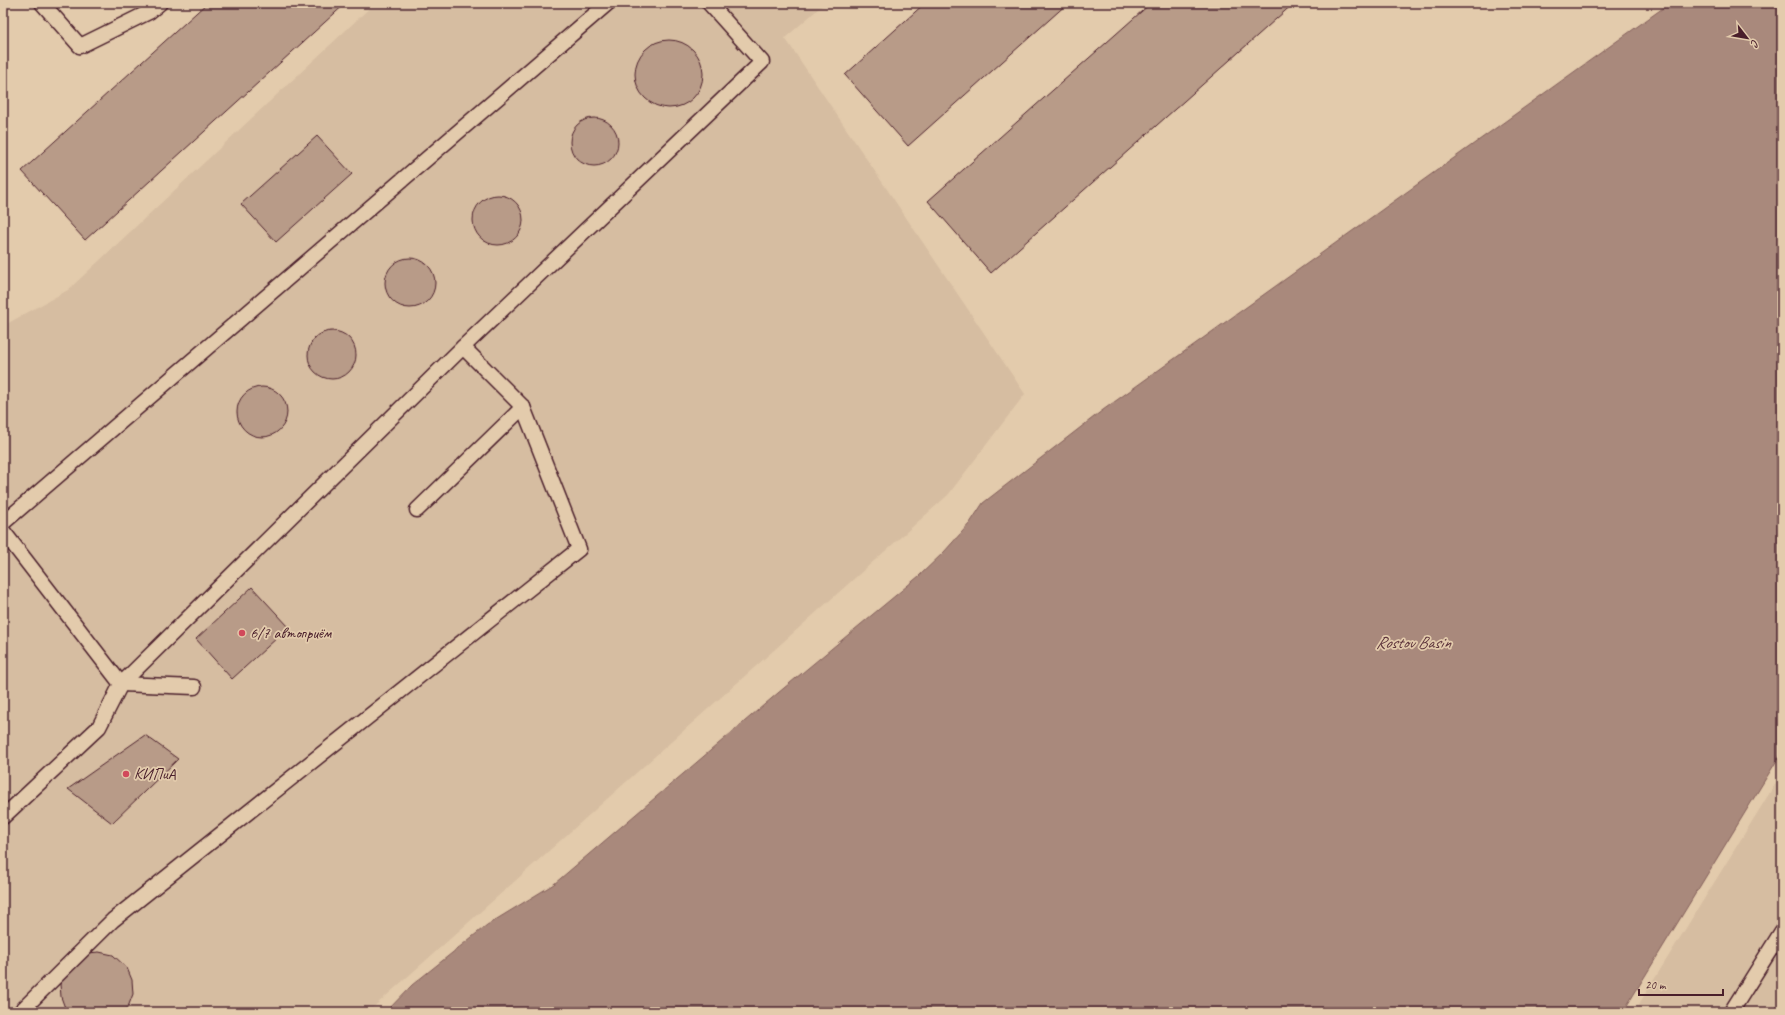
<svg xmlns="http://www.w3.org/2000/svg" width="1785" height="1015" viewBox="0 0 1785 1015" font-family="Caveat,sans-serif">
	<rect width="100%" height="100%" fill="#e3cbac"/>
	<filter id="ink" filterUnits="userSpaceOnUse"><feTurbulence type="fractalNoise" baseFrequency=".025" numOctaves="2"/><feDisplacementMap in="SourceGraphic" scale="8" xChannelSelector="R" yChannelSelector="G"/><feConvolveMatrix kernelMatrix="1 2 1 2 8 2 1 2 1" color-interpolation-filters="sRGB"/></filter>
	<g filter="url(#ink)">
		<g fill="#d6bda1">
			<polygon points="375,3 825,3 785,38 1025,394 948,495 368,1012 3,1012 3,326 68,290"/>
			<polygon points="1782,773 1782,1012 1634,1012"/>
		</g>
		<polygon fill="#a9897b" stroke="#835f5b" points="1670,3 1782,3 1782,752 1623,1012 386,1012 412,985 487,925 554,884 778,693 919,576 944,552 970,523 983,503 1103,410"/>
		<g fill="#b89b88" stroke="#4a1f2b">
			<polygon points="207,3 346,3 85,240 22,171"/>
			<polygon points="925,3 1068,3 908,146 845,75"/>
			<polygon points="1151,3 1294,3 991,273 928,201"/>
			<circle cx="669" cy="74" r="34"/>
			<circle cx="594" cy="142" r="24"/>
			<polygon points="317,136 352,174 276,242 241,204"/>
			<circle cx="498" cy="220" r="25"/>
			<circle cx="410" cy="283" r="25"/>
			<circle cx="332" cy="355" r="24"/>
			<circle cx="262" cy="412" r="25"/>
			<polygon points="252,587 289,627 232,679 196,639"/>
			<polygon points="145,735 178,759 112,823 68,789"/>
			<polygon points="99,952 113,955 127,968 132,980 133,994 128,1007 124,1012 70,1012 65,1008 61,997 60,984 65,970 88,953"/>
			<polygon points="44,1009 56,1012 28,1012 33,1010"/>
		</g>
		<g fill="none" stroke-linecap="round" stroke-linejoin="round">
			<g stroke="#4a1f2b" stroke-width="17">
				<g id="lane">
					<polyline points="42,3 80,46 149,12 160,3"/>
					<polyline points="417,510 523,407 463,347"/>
					<polyline points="3,523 608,3"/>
					<polyline points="3,531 121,684"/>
					<polyline points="121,684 194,687"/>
					<polyline points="3,817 99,727 121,684 463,347 762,62 709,3"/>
					<polyline points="20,1012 113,920 579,549 523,407"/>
					<polyline points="1731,1012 1782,931"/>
				</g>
			</g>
			<use href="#lane" stroke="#e3cbac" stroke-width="14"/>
		</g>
	</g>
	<g fill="#d1495b" stroke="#e3cbac" stroke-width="1.5">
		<circle cx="242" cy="633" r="4"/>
		<circle cx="126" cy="774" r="4"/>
	</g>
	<g text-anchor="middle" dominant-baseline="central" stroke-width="3.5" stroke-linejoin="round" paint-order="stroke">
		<g font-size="16" fill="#4a1f2b" stroke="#e3cbac" text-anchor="start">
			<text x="250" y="633">6/7 автоприём</text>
			<text x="134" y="774">КИПиА</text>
		</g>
		<g font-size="17" font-style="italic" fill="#5d343b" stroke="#e3cbac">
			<text x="1413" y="642">Rostov Basin</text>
		</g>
	</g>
	<rect width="1785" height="1015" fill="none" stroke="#e3cbac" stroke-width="16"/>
	<rect x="8" y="8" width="1769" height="999" fill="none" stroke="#4a1f2b" stroke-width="1.5" filter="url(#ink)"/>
	<g transform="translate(1747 38) rotate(121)" stroke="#e3cbac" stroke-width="3" paint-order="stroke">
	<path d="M0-3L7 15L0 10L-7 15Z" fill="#4a1f2b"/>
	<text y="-6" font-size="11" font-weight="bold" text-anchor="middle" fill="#4a1f2b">С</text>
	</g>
	<path d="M1639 989v6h84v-6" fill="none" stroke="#4a1f2b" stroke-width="2"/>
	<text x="1645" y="989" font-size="12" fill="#4a1f2b" stroke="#e3cbac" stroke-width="3" paint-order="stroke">20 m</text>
</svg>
